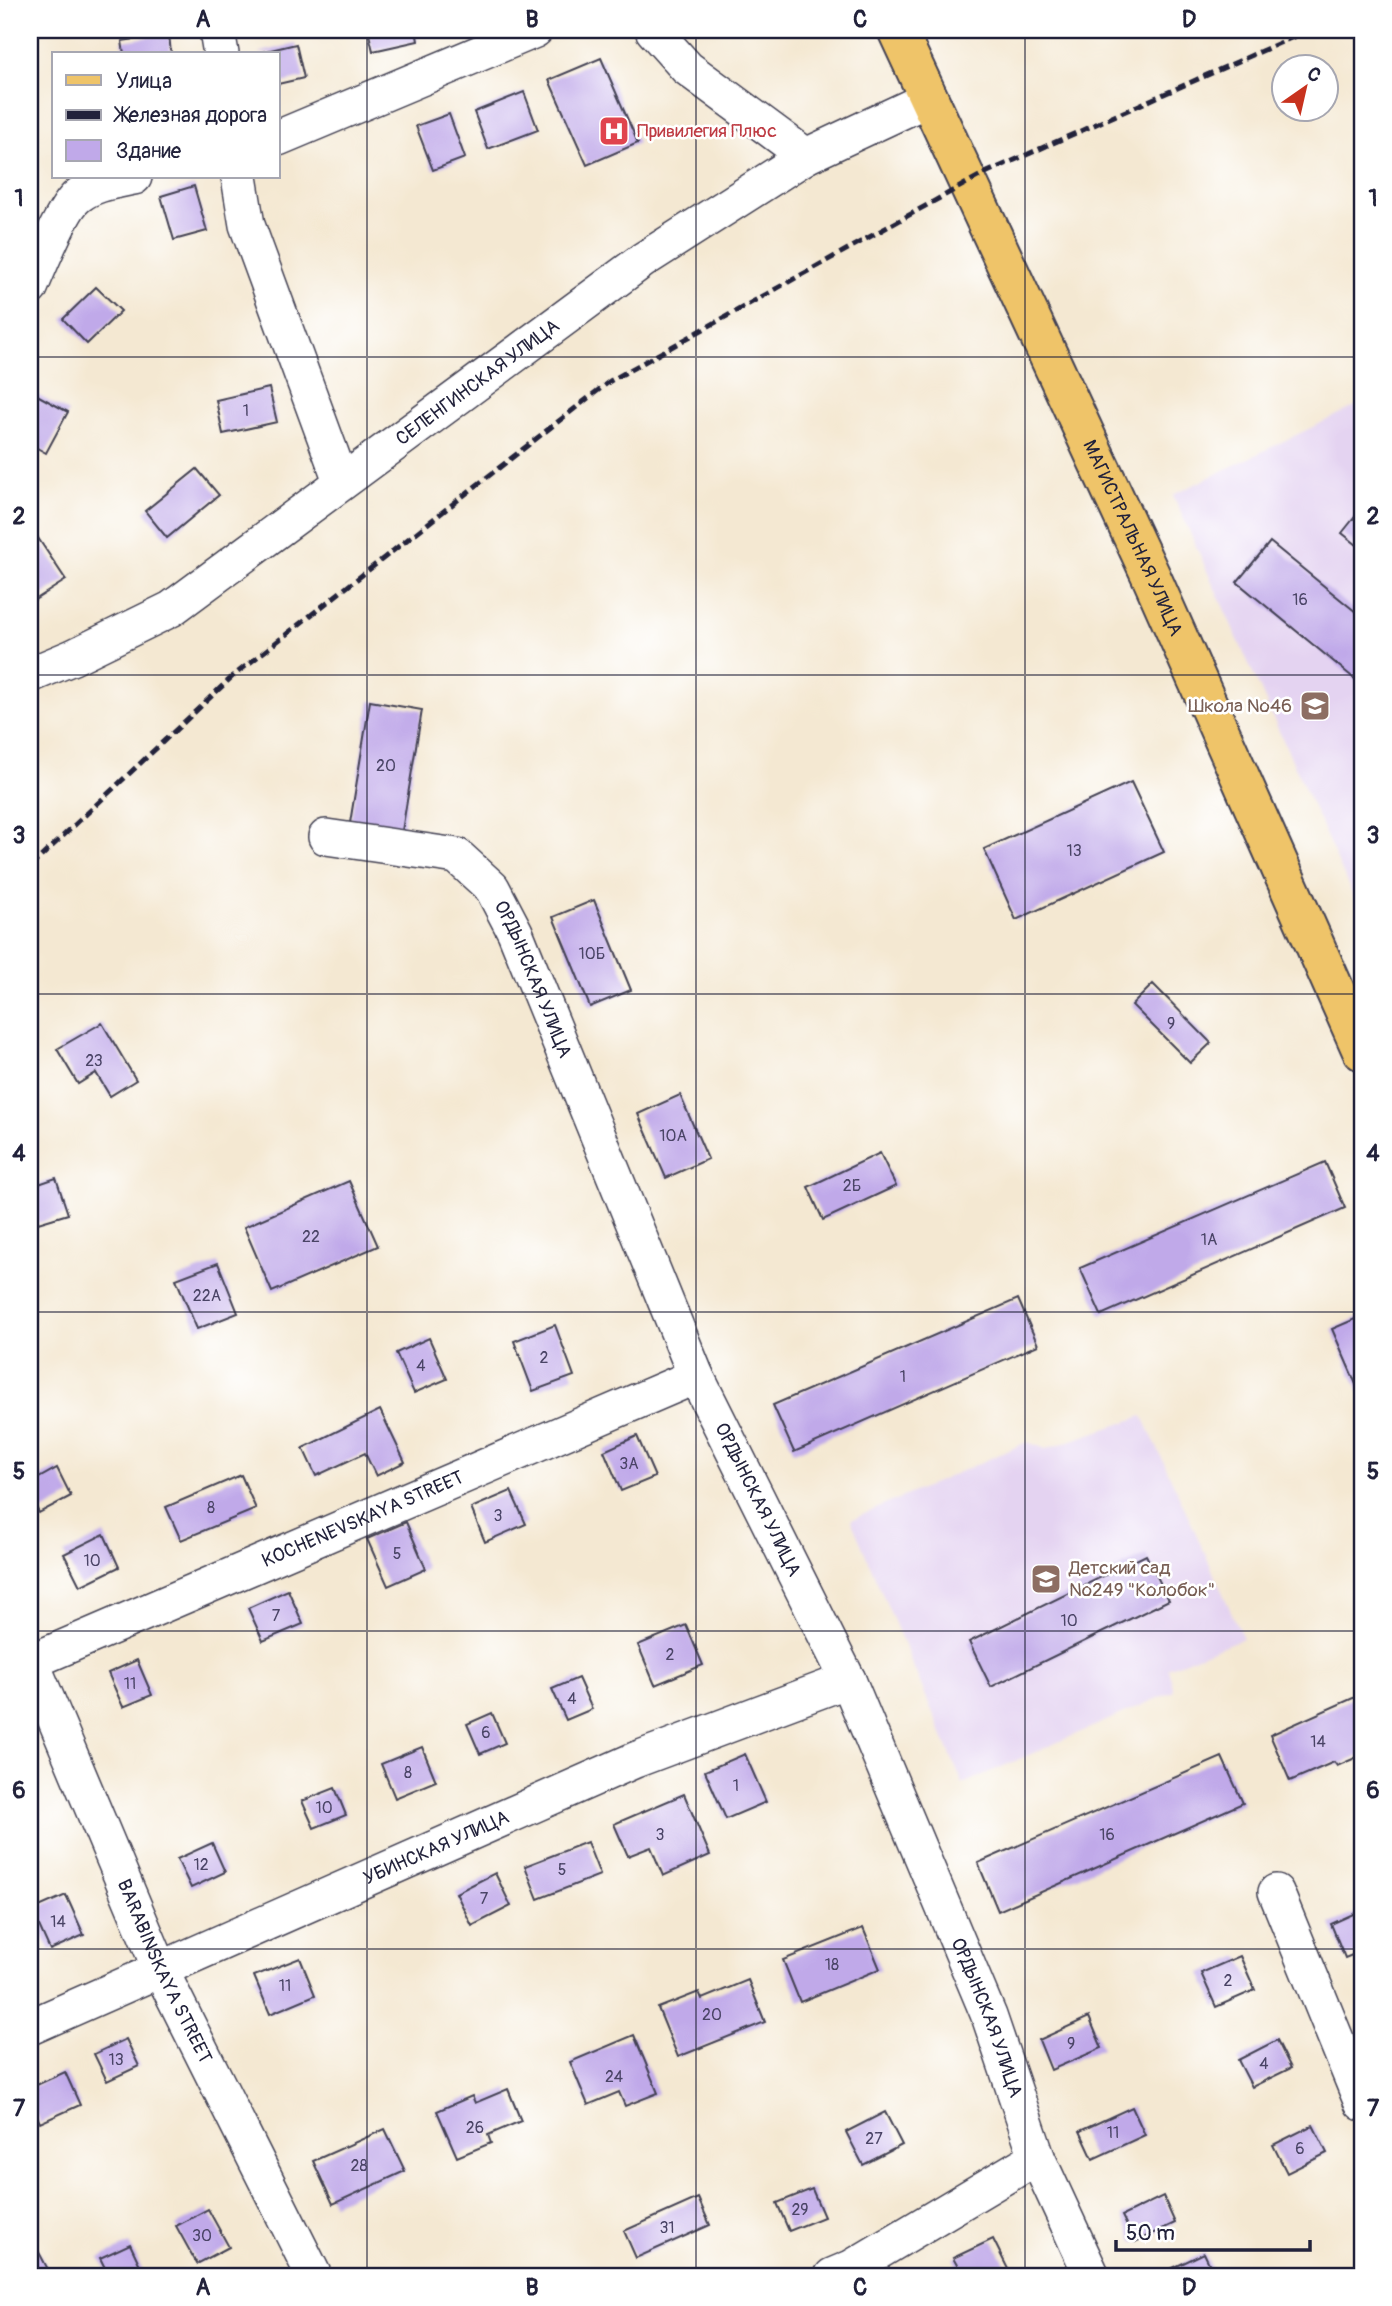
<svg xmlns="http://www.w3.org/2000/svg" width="1392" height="2306" viewBox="0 0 1392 2306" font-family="Pangolin,sans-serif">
	<rect width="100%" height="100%" fill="#fff"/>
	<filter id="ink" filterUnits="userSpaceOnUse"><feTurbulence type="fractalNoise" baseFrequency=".0143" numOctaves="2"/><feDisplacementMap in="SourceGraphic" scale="14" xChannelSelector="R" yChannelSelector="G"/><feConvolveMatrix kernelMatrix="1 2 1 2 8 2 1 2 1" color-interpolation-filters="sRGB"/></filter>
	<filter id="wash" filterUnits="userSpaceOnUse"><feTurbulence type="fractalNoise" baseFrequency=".00686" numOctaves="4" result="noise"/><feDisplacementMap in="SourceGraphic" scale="28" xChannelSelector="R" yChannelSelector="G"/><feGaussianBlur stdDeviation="1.57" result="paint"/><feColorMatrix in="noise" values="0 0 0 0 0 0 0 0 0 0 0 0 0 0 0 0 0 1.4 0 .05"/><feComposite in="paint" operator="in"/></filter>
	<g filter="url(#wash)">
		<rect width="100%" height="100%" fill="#f4e8d2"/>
		<g fill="#e4d3f1">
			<polygon points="1362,403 1362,916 1173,495"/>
			<polygon points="1143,1416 1243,1638 1168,1668 1174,1691 963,1784 851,1520 1027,1442 1046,1449"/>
		</g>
		<g id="blocks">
			<g fill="#c0a9e9">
				<polygon points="368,30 416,30 418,41 373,51"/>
				<polygon points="169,34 171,54 124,54 122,41"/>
				<polygon points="296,44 304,78 278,84 278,54 258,53"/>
				<polygon points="601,58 638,143 587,165 549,80"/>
				<polygon points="524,92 538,130 488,149 474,112"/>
				<polygon points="449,114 465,158 433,170 416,126"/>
				<polygon points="194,186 207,231 174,240 161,196"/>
				<polygon points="96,287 121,311 87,344 63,319"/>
				<polygon points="269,388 277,422 223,434 216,400"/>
				<polygon points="37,395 68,412 46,453 30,444 30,410"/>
				<polygon points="197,469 219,495 167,538 145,511"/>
				<polygon points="1362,508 1362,549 1342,533"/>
				<polygon points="36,535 66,580 30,603 30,539"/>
				<polygon points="1270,542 1362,617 1362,685 1237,582"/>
				<polygon points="370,701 422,710 402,831 350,823"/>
				<polygon points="1131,782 1164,852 1016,920 984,849"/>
				<polygon points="594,900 631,990 590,1007 553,917"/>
				<polygon points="1153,984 1211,1043 1190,1063 1132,1005"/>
				<polygon points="102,1023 136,1080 110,1096 96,1073 78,1084 57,1049"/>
				<polygon points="680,1095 708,1159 666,1178 638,1114"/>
				<polygon points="880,1153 896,1186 823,1220 808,1187"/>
				<polygon points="1325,1162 1345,1208 1101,1315 1080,1268"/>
				<polygon points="56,1178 68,1214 38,1223 30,1197 30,1187"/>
				<polygon points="349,1181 378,1246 272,1292 244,1227"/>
				<polygon points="218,1263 238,1313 197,1329 176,1279"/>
				<polygon points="1018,1299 1038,1345 794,1452 773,1405"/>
				<polygon points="1362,1316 1362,1398 1332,1329"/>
				<polygon points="555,1325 574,1376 533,1391 514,1341"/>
				<polygon points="429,1338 447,1379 414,1393 396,1353"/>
				<polygon points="380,1410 405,1462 376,1476 365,1453 316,1476 303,1448"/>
				<polygon points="637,1436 655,1477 621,1491 604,1451"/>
				<polygon points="57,1468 71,1496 39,1513 30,1496 30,1483"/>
				<polygon points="241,1475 256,1509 181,1540 166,1507"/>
				<polygon points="511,1491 526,1524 485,1542 471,1508"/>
				<polygon points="406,1522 426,1569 388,1586 367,1539"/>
				<polygon points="104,1534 119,1567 80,1586 64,1554"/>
				<polygon points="1146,1555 1169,1600 991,1687 969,1642"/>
				<polygon points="288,1590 303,1624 263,1641 248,1608"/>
				<polygon points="686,1625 703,1665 655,1685 638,1645"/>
				<polygon points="137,1660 152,1695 123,1707 108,1673"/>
				<polygon points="578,1678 592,1709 566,1720 552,1689"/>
				<polygon points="1362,1694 1362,1755 1337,1766 1334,1762 1290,1781 1270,1735"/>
				<polygon points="492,1713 505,1743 480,1754 467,1724"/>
				<polygon points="422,1747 436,1781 395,1798 381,1764"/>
				<polygon points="745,1754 766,1802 726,1819 705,1771"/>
				<polygon points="1222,1757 1243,1803 998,1911 978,1863"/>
				<polygon points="335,1788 346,1815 314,1828 302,1801"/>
				<polygon points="684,1794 710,1855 663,1876 651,1847 628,1856 614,1824"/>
				<polygon points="587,1842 600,1875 538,1899 525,1866"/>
				<polygon points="212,1843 225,1872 191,1888 177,1859"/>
				<polygon points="495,1873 511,1906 472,1926 456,1893"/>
				<polygon points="66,1895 84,1935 50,1950 32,1910"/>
				<polygon points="1362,1910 1362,1951 1345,1958 1331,1924"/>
				<polygon points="863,1928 880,1969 800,2002 783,1960"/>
				<polygon points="1240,1956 1255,1990 1216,2007 1201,1973"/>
				<polygon points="300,1958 315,1995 270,2014 254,1976"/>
				<polygon points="748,1980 765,2022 678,2057 658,2008 699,1992 702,1999"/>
				<polygon points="1089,2017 1102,2048 1051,2070 1039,2040"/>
				<polygon points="634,2035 658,2093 625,2106 619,2092 588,2105 570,2062"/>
				<polygon points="126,2039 139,2066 107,2081 94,2054"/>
				<polygon points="1277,2040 1291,2068 1252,2087 1238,2060"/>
				<polygon points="65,2072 80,2105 40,2123 30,2100 30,2088"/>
				<polygon points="508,2089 521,2121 488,2135 491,2143 457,2157 437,2111 472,2096 475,2103"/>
				<polygon points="1132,2107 1145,2135 1093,2159 1080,2131"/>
				<polygon points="885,2112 902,2145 863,2165 846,2132"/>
				<polygon points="1313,2125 1327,2153 1287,2173 1273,2145"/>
				<polygon points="385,2129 405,2171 333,2204 313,2161"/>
				<polygon points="812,2189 824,2217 789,2231 777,2203"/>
				<polygon points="1163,2196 1175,2223 1135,2242 1122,2216"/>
				<polygon points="698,2198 710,2225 636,2258 624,2231"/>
				<polygon points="208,2209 229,2247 197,2264 176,2226"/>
				<polygon points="993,2239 1009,2271 999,2276 963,2276 953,2258"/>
				<polygon points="33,2241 51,2275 49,2276 30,2276 30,2242"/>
				<polygon points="130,2244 145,2276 109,2276 100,2258"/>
				<polygon points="1204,2253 1215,2276 1156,2276"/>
			</g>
		</g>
	</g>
	<g filter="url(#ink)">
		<use href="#blocks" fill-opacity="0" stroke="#424052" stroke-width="2"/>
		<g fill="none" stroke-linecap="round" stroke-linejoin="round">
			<g stroke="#424052" stroke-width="38">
				<g id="minor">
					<polyline points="217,30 221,54"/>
					<polyline points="653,30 687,68 806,156"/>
					<polyline points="278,138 535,30"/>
					<polyline points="239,177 247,225 341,481"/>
					<path d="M30,288C38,269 63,207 78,196C94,183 115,181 134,177"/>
					<path id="s1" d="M30,675L73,657L171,609L643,260L806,156L930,98"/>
					<path id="s2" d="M326,837L457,856L492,888L515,932L696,1376L848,1680L989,2016L1037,2157L1092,2276"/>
					<path id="s3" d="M30,1659L161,1971L314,2276"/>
					<path id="s4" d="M30,1662L696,1376"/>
					<polyline points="1276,1892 1362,2103"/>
					<path id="s5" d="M30,2027L635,1760L848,1680"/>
					<polyline points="832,2276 851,2268 1037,2157"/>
				</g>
			</g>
			<g stroke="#424052" stroke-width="42">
				<g id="major">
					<path id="s6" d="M897,30L1150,574L1362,1051"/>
				</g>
			</g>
			<use href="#minor" stroke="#fff" stroke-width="35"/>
			<use href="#major" stroke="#efc469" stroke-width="38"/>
			<polyline stroke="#22223b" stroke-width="5" stroke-dasharray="10 5" stroke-linecap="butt" points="30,867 233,676 610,381 983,174 1309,30"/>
		</g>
	</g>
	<path fill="none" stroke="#22223b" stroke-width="2" stroke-opacity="0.55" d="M367,30V2276M696,30V2276M1025,30V2276M30,357H1362M30,675H1362M30,994H1362M30,1312H1362M30,1631H1362M30,1949H1362"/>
	<defs>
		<g id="hospital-square" transform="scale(1.575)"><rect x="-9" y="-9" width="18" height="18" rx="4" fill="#e0444e" stroke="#fff"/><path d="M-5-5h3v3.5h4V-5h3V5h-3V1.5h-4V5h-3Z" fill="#fff"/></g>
		<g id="school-square" transform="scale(1.575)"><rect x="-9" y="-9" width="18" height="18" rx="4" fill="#8d6e63" stroke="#fff"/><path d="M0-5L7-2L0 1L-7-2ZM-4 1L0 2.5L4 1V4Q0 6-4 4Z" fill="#fff"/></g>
	</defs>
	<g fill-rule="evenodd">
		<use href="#hospital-square" x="614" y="131"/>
		<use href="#school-square" x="1315" y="706"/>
		<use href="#school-square" x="1046" y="1579"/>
	</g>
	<g text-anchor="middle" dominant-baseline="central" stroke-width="5" stroke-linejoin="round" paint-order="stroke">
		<g font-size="16" fill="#4a4466">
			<text x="246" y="411">1</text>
			<text x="1300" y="600">16</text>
			<text x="386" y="766">20</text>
			<text x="1074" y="851">13</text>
			<text x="592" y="954">10Б</text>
			<text x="1171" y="1024">9</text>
			<text x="94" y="1061">23</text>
			<text x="673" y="1136">10А</text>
			<text x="852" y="1186">2Б</text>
			<text x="311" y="1237">22</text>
			<text x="1209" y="1240">1А</text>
			<text x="207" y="1296">22А</text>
			<text x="544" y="1358">2</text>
			<text x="421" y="1366">4</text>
			<text x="903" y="1377">1</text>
			<text x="629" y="1464">3А</text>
			<text x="211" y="1508">8</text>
			<text x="498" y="1516">3</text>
			<text x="397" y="1554">5</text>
			<text x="92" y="1561">10</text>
			<text x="276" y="1616">7</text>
			<text x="1069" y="1621">10</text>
			<text x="670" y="1655">2</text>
			<text x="130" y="1684">11</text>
			<text x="572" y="1699">4</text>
			<text x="486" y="1733">6</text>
			<text x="1318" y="1742">14</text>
			<text x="408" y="1773">8</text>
			<text x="736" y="1786">1</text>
			<text x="324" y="1808">10</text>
			<text x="660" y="1835">3</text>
			<text x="1107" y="1835">16</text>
			<text x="201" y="1865">12</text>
			<text x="562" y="1870">5</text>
			<text x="484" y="1899">7</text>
			<text x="58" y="1922">14</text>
			<text x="832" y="1965">18</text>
			<text x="1228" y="1981">2</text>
			<text x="285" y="1986">11</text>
			<text x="712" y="2015">20</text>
			<text x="1071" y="2044">9</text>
			<text x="116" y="2060">13</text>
			<text x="1264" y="2064">4</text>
			<text x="614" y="2077">24</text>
			<text x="475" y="2128">26</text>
			<text x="1113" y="2133">11</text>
			<text x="874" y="2139">27</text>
			<text x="1300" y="2149">6</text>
			<text x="359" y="2166">28</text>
			<text x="800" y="2210">29</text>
			<text x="667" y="2228">31</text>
			<text x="202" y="2236">30</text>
		</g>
		<g font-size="19" fill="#be3a42" stroke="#fff" text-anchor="start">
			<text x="637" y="131">Привилегия Плюс</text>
		</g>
		<g font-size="19" fill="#22223b" stroke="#fff">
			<text stroke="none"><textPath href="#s1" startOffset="537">СЕЛЕНГИНСКАЯ УЛИЦА</textPath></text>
			<text stroke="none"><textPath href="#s6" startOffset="560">МАГИСТРАЛЬНАЯ УЛИЦА</textPath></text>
			<text stroke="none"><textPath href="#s2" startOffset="280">ОРДЫНСКАЯ УЛИЦА</textPath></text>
			<text stroke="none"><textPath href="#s2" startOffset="847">ОРДЫНСКАЯ УЛИЦА</textPath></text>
			<text stroke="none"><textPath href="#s4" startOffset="362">KOCHENEVSKAYA STREET</textPath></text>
			<text stroke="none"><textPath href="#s5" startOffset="444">УБИНСКАЯ УЛИЦА</textPath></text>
			<text stroke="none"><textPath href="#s3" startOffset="340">BARABINSKAYA STREET</textPath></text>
			<text stroke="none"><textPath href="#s2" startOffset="1414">ОРДЫНСКАЯ УЛИЦА</textPath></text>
		</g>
		<g font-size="19" fill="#785e54" stroke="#fff" text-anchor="end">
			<text x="1292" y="706">Школа №46</text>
			<text x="1069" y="1568" text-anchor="start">Детский сад<tspan x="1069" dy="22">№249 "Колобок"</tspan></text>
		</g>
	</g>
	<rect width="1392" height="2306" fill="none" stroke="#fff" stroke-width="77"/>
	<rect x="52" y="52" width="228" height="126" fill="#ffffff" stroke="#a7a7b1" stroke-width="2"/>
	<rect x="66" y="75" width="35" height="10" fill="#efc469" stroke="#a7a7b1" stroke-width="2"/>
	<text x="116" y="88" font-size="21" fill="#22223b">Улица</text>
	<rect x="66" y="110" width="35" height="10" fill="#22223b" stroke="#a7a7b1" stroke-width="2"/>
	<text x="116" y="122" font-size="21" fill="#22223b">Железная дорога</text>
	<rect x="66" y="140" width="35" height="21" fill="#c0a9e9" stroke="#a7a7b1" stroke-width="2"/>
	<text x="116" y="158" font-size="21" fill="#22223b">Здание</text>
	<g transform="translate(1305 88) rotate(34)"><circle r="33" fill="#ffffff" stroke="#a7a7b1" stroke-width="2"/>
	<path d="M0-5L12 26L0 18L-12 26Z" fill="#c8321e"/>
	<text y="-10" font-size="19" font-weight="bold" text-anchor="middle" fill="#22223b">С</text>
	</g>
	<path d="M1116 2240v10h194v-10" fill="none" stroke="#22223b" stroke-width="3.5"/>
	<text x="1126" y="2240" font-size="21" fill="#22223b" stroke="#ffffff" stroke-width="5" paint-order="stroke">50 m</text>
	<rect x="38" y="38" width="1316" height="2230" fill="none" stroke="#22223b" stroke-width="2.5"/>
	<g font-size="23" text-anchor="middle" font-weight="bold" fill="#22223b">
		<text x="203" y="27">A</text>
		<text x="532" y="27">B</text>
		<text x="860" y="27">C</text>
		<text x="1189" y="27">D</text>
		<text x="19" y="206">1</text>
		<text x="1373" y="206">1</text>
		<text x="19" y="524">2</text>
		<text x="1373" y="524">2</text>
		<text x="19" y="843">3</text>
		<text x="1373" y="843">3</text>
		<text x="19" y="1161">4</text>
		<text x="1373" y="1161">4</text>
		<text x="19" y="1479">5</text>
		<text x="1373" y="1479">5</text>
		<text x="19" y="1798">6</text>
		<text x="1373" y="1798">6</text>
		<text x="19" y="2116">7</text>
		<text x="1373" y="2116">7</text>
		<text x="203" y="2295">A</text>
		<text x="532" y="2295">B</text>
		<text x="860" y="2295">C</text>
		<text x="1189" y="2295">D</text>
	</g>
</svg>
